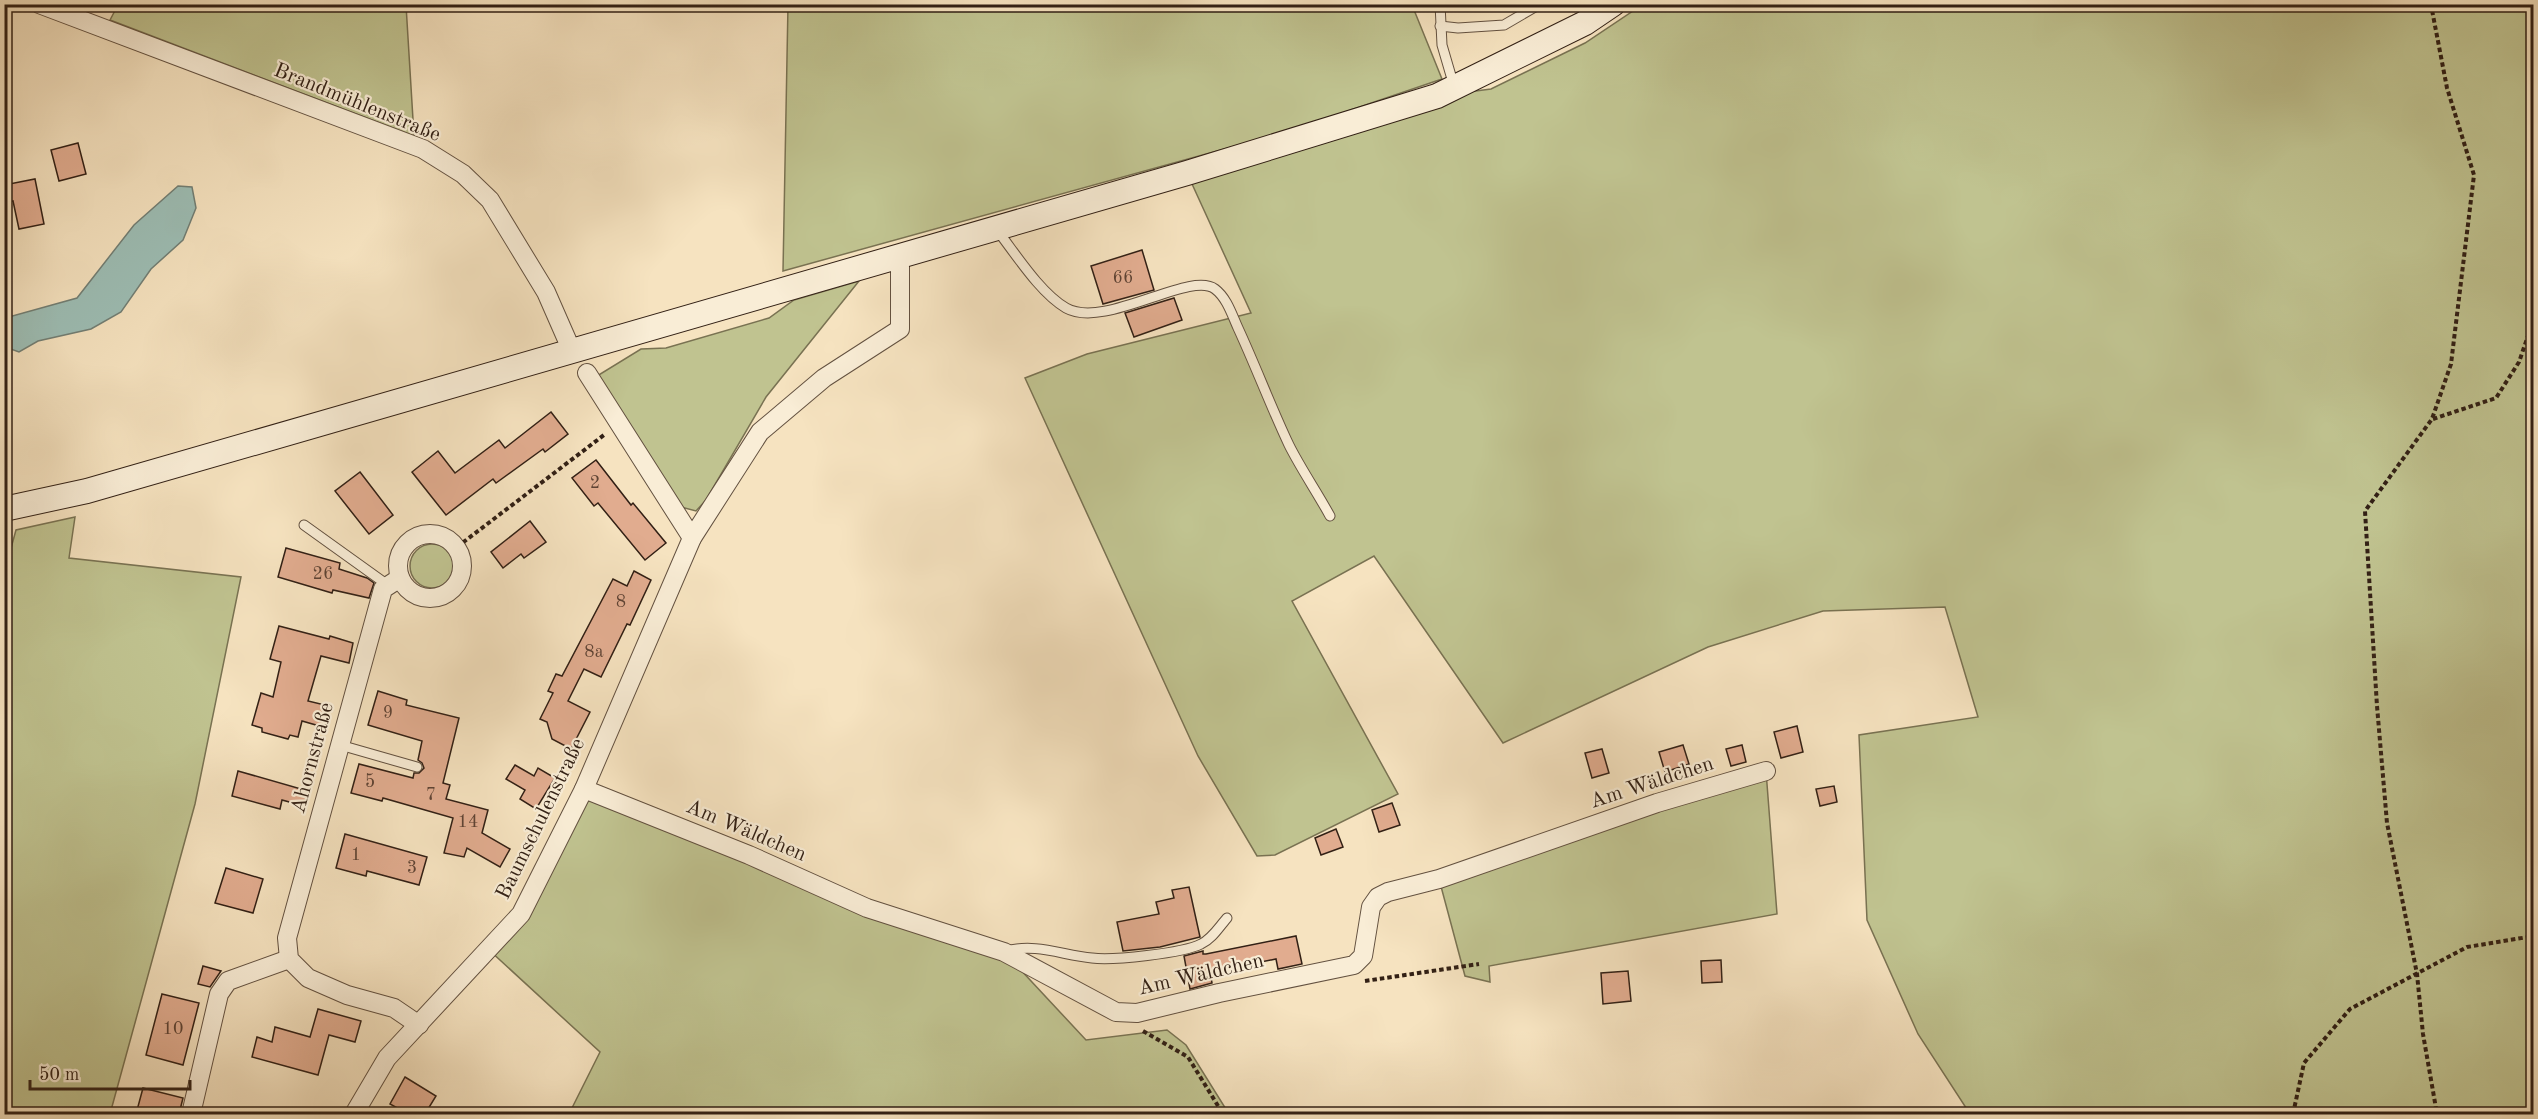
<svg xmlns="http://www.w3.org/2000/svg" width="2538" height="1119" viewBox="0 0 2538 1119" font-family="'Old Standard TT',serif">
	<rect width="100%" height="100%" fill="#f6e3c0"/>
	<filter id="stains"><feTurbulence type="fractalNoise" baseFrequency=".00333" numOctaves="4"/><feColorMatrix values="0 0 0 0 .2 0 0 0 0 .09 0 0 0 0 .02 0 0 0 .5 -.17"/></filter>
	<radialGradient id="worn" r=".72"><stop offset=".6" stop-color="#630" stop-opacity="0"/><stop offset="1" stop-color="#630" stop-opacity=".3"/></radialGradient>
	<g fill="#c0c390" stroke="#797252" stroke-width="1.5">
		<polygon points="118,5 406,5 414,136 110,20"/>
		<polygon points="788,5 1412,5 1442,79 1289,131 783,271"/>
		<polygon points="1642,5 2533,5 2533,1114 1970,1114 1918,1034 1867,920 1859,735 1978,717 1945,607 1823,611 1708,647 1503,743 1374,556 1292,601 1398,794 1275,855 1257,856 1198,756 1025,378 1087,354 1251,313 1187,173 1437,96 1491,89 1585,43"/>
		<polygon points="859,281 766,397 706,500 696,511 681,507 597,376 641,349 666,348 769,318 794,300"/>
		<polygon points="75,517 69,558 241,577 195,804 110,1114 5,1114 5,570 16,530"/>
		<circle cx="432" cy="566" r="22"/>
		<polygon points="1766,771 1777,914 1489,966 1490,982 1465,976 1439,879"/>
		<polygon points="584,789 1004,952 1086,1040 1167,1030 1186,1045 1229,1114 569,1114 600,1052 488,949 521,914"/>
	</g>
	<polygon fill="#9dbeb5" stroke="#727f75" stroke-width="1.5" points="178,186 192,187 196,208 183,240 151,269 121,312 91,329 38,341 19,352 5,347 5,318 77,298 134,225"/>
	<g fill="#e1ac8f" stroke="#322015" stroke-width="1.5">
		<polygon points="78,143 86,174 59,181 51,150"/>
		<polygon points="35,179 44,224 19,229 13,201 4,203 4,185"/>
		<polygon points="1142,250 1154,290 1103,304 1091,266"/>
		<polygon points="1174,298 1182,320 1134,337 1125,313"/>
		<polygon points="551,412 568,434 545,452 543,449 496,483 493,479 446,515 412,472 438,451 455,473 499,440 505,448"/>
		<polygon points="596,460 631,505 633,503 666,543 645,560 598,503 594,506 572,478"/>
		<polygon points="360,472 393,515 369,534 335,491"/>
		<polygon points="530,521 546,542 524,558 521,554 503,568 491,552"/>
		<polygon points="286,548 340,563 339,569 367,578 374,583 369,598 333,590 332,593 278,577"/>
		<polygon points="634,571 651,580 630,625 627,624 601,677 584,669 568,701 590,712 571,749 552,739 547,722 540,719 553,693 548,691 556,674 562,676 613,579 627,586"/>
		<polygon points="279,626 329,639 330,636 353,643 349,663 321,656 308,701 329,706 323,727 302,721 298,737 290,735 288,739 262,732 262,728 252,725 261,693 273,697 281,662 270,659"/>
		<polygon points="378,691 407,700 406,705 459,718 443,783 450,785 446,799 488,810 482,833 510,849 500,867 467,848 464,857 444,853 453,818 383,798 382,801 351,793 359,764 413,778 414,773 419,773 424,768 422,763 418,760 422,741 368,725"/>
		<polygon points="1797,726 1803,752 1781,758 1774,732"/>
		<polygon points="1683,745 1689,764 1665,772 1659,752"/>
		<polygon points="1742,745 1746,762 1731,766 1726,749"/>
		<polygon points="1602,749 1609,773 1592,778 1585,753"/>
		<polygon points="515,765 534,776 538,768 555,778 536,809 520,799 525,790 506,779"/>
		<polygon points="238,771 308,791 304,806 282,800 280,809 232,796"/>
		<polygon points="1834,786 1837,802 1820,806 1816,789"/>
		<polygon points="1392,803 1400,825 1379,832 1372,810"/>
		<polygon points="1336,829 1343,847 1321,855 1315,838"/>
		<polygon points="345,834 427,857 419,885 367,871 366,876 336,868"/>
		<polygon points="226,868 263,879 253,913 215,903"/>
		<polygon points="1189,887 1200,937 1160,947 1123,951 1117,922 1159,914 1156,902 1174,898 1172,890"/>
		<polygon points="1296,936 1302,964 1278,969 1276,959 1210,972 1212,983 1190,989 1184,956 1203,951 1203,954 1206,954"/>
		<polygon points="1721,960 1722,982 1702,983 1701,961"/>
		<polygon points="203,966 221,971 210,987 198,984"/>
		<polygon points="1628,971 1631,1001 1603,1004 1601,973"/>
		<polygon points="162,994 199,1003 183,1065 146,1055"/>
		<polygon points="318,1009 361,1021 355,1042 329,1035 318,1075 252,1057 257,1037 272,1042 275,1027 310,1037"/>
		<polygon points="405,1077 436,1096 425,1114 408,1114 390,1104"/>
		<polygon points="143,1088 183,1098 179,1114 136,1114"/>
	</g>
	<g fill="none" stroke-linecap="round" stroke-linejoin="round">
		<g stroke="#635140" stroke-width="11">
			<g id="lane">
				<polyline points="1440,4 1442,45 1454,86"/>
				<polyline points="1440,26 1458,28 1504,25 1540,4"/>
				<path d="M997,230C1015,253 1040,293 1066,308C1105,330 1190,270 1215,289C1227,298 1232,315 1238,328C1256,367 1271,407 1289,445C1301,469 1317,492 1330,516"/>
				<polyline points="304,525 389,586"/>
				<polyline points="340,745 417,767"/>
				<path d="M1006,951C1036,943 1062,955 1092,958C1111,961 1184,953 1201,944C1212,939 1219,927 1227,918"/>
			</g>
		</g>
		<g stroke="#635140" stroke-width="20">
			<g id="street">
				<polyline points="39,4 423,149 463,174 490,200 546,292 571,349"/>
				<polyline points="587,373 692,538"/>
				<circle cx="430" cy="566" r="32"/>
				<polyline points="400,578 383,589 287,938 289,959 308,978 347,995 394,1008 419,1025"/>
				<polyline points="584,789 749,855 867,908 1004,952 1116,1012 1137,1013 1219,993 1354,965 1363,956 1371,907 1378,897 1388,892 1439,879 1657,803 1766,771"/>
				<polyline points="191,1114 219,994 228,981 289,959"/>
				<polyline points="354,1114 387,1058 521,914 584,789 692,538 760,432 824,378 900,329 900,267 898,256"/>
			</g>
		</g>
		<g stroke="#322015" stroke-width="26">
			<polyline id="secondary" points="4,509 87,491 330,421 1187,173 1437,96 1585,23 1613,4"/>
		</g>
		<g stroke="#322015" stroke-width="4" stroke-dasharray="4.5 3" stroke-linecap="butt">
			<polyline points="2435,4 2432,10 2447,88 2474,175 2451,364 2432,419 2365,511 2377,706 2387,823 2417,974 2423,1034 2437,1114"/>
			<polyline points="2433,419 2496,398 2519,362 2530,330 2534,325"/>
			<polyline points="457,547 604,435"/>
			<polyline points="1365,981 1479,964"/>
			<polyline points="1143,1031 1188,1057 1223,1114"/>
			<polyline points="2293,1114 2304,1063 2350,1009 2467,947 2534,936"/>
		</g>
		<use href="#lane" stroke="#f9edd6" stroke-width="9"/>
		<use href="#street" stroke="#f9edd6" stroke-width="18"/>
		<use href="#secondary" stroke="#f9edd6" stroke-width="24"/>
	</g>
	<g text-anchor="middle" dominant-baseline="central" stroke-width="4.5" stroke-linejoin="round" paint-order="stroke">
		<g font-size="18" fill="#5e4334">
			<text x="1123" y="278">66</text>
			<text x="595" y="483">2</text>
			<text x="323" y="574">26</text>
			<text x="621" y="602">8</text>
			<text x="594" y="652">8a</text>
			<text x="388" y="713">9</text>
			<text x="370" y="782">5</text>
			<text x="431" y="795">7</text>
			<text x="468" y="822">14</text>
			<text x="356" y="855">1</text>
			<text x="412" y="868">3</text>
			<text x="173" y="1029">10</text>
		</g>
		<g font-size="21" fill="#322015" stroke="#f9edd6">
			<text transform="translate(357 103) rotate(22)">Brandmühlenstraße</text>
			<text transform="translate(313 758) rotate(-75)">Ahornstraße</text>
			<text transform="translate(1652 783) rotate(-18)">Am Wäldchen</text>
			<text transform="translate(541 819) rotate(-64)">Baumschulenstraße</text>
			<text transform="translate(746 831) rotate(23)">Am Wäldchen</text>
			<text transform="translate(1201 975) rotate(-13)">Am Wäldchen</text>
		</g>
	</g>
	<rect width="2538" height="1119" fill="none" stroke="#f6e3c0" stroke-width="24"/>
	<rect x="6" y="6" width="2526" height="1107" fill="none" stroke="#322015" stroke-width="3"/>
	<rect x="12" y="12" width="2514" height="1095" fill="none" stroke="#322015" stroke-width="1.5"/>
	<path d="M30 1080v9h160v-9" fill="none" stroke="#322015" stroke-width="3"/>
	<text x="39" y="1080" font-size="18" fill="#322015" stroke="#f9edd6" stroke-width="4.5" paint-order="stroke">50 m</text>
	<rect width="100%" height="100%" filter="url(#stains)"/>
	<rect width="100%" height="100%" fill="url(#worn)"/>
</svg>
